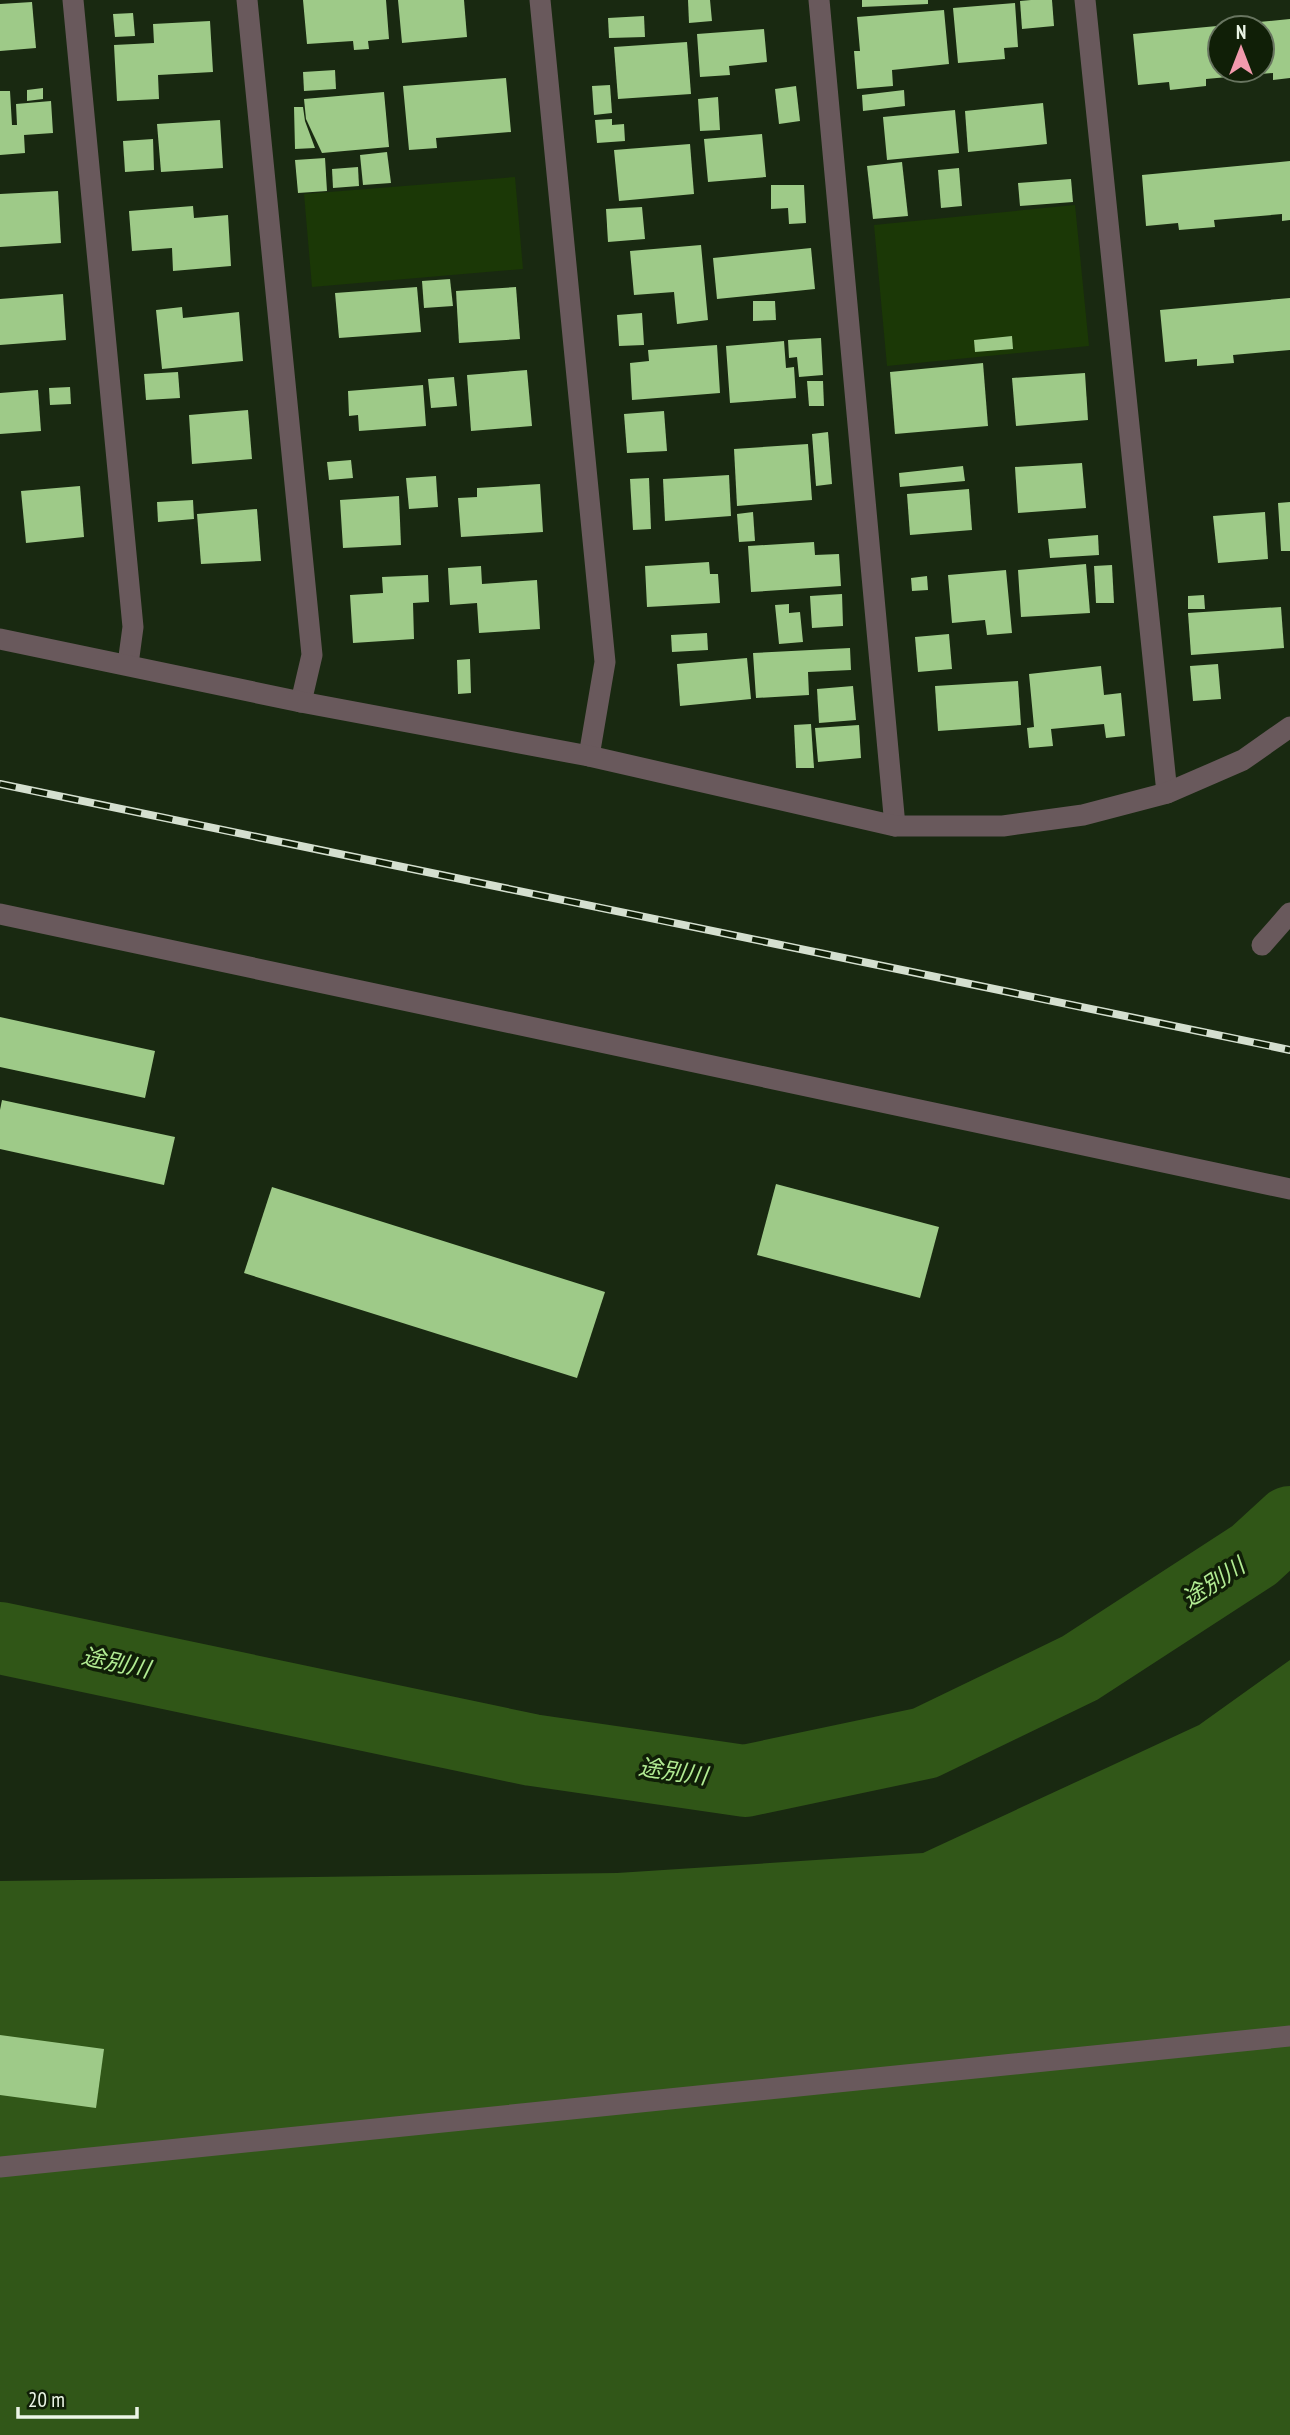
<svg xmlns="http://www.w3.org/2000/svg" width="1290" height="2435" viewBox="0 0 1290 2435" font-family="'PT Sans Narrow','Noto Sans JP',sans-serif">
	<rect width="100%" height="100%" fill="#192911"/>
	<g fill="#1b3806">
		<polygon points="515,177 523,269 312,287 304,194"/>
		<polygon points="1075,205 1089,346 887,366 874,225"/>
	</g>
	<polygon fill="#315718" points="1290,1660 1290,2435 0,2435 0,1881 617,1873 923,1853 1199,1725"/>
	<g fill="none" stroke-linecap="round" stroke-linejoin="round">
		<polyline stroke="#305617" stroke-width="72" points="0,1638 532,1750 745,1781 925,1743 1080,1668 1254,1555 1290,1522"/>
	</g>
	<g fill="#9eca88" fill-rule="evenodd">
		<polygon points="303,0 386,0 389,39 368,41 369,49 354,50 353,41 307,44"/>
		<polygon points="398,0 464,0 467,37 402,43"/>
		<polygon points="688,0 710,0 712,21 689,23"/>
		<polygon points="862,0 928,0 928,4 862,7"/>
		<polygon points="1031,0 1052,0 1054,26 1022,29 1020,1"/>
		<polygon points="32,2 36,48 0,51 0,4"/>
		<polygon points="1015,3 1018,47 1004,48 1005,59 958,63 953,8"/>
		<polygon points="944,10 949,64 892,70 893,86 857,89 854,51 860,51 857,17"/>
		<polygon points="133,13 135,36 115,37 113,14"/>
		<polygon points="644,16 645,37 609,38 608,18"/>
		<path d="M1290,19V78L1273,80V73L1206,79V86L1170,90L1169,82L1138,85L1133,34ZM1220,28H1262V70H1220Z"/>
		<polygon points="210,21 213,72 158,75 159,99 117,101 114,45 154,43 153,24"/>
		<polygon points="764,29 767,62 729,66 730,75 700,77 697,34"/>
		<polygon points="687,42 691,94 618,99 614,47"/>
		<polygon points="335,70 336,89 304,91 303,72"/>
		<polygon points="506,78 511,132 436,138 437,148 409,150 403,86"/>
		<polygon points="610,85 612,113 594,115 592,86"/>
		<polygon points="796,86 800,121 779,124 775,89"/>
		<polygon points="43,88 43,99 27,101 27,90"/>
		<polygon points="904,90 905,106 863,111 862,95"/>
		<polygon points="0,91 10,91 12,125 17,125 16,104 51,101 53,133 24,135 25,153 0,155"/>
		<polygon points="384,92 389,147 322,153 306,119 304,99"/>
		<polygon points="718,97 720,130 700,131 698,99"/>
		<polygon points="1043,103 1047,144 968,152 965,111"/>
		<polygon points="294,107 303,107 305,121 315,148 295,149"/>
		<polygon points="955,110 959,153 887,160 883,117"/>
		<polygon points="612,119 612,125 624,124 625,141 597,143 595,120"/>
		<polygon points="220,120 223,168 161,172 157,124"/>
		<polygon points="762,134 766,177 708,182 704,139"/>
		<polygon points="153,139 154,170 125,172 123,141"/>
		<polygon points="690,144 694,194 619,201 614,150"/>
		<polygon points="387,152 391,183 363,185 360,155"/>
		<polygon points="325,158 327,191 298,193 295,160"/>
		<polygon points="1290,161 1290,220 1282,221 1282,214 1214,220 1215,227 1179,230 1178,223 1146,226 1142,175"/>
		<polygon points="902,162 908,216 873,219 867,166"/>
		<polygon points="358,167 359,186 333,188 332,169"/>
		<polygon points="959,168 962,206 941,208 938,170"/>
		<polygon points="1071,179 1073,202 1020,206 1018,183"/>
		<polygon points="771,185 804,185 806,223 789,224 788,208 771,209"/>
		<polygon points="58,191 61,243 0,247 0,194"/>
		<polygon points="193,206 194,218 228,215 231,266 173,271 172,248 132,251 129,211"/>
		<polygon points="642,207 645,239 608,242 606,209"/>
		<polygon points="701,245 708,320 677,324 674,292 634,295 630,251"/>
		<polygon points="811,248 815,289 717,299 713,258"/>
		<polygon points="450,279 453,306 424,308 422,281"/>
		<polygon points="417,287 421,332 339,338 335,293"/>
		<polygon points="516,287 520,339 459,343 456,291"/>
		<polygon points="63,294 66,340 0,345 0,299"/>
		<polygon points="1290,298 1290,350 1233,355 1234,363 1197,366 1197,359 1165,362 1160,310"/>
		<polygon points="753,301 775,301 776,320 753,321"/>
		<polygon points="182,307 183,318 239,312 243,361 162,369 156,310"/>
		<polygon points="642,313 644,345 619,346 617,315"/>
		<polygon points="1012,336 1013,349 975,352 974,340"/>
		<polygon points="821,338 823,375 799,377 797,357 789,358 788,340"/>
		<polygon points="784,341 786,368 794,367 796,398 730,403 726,346"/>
		<polygon points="717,345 720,393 632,400 630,363 649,361 648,350"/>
		<polygon points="983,363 988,426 895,434 890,372"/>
		<polygon points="527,370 532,426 471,431 467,375"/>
		<polygon points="178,372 180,398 146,400 144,374"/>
		<polygon points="1085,373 1088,420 1016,426 1012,378"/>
		<polygon points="454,377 457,406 431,408 428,379"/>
		<polygon points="807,381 823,381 824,406 809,406"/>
		<polygon points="423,385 426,426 359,431 358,415 349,416 348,391"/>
		<polygon points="70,387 71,404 50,405 49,388"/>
		<polygon points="38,390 41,431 0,434 0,393"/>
		<polygon points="248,410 252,459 192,464 189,415"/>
		<polygon points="664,411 667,451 627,453 624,414"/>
		<polygon points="828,432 832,484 816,486 812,434"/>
		<polygon points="808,444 812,500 737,506 734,449"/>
		<polygon points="351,460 353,478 329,480 327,462"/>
		<polygon points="1082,463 1086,508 1018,513 1015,467"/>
		<polygon points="963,466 965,481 900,487 899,473"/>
		<polygon points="729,475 731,516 665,521 663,479"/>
		<polygon points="436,476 438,507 409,509 406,478"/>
		<polygon points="649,478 651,529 633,530 630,479"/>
		<polygon points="540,484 543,532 461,537 458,498 477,497 477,488"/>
		<polygon points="80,486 84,537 26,543 21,491"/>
		<polygon points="969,489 972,530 910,535 907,494"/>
		<polygon points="399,496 401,545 343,548 340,500"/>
		<polygon points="193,500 194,519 158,522 157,502"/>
		<polygon points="1290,502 1290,551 1281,551 1278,503"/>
		<polygon points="257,509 261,561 201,564 197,514"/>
		<polygon points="753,512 755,541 739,542 737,514"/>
		<polygon points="1265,512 1268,559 1218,563 1213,516"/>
		<polygon points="1098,535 1099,555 1050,558 1048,539"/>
		<polygon points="814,542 815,555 839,554 841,586 751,592 748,546"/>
		<polygon points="709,562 710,574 718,574 720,603 647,607 645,566"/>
		<polygon points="1086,564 1090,613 1021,617 1018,570"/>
		<polygon points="1112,565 1114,603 1096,603 1094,566"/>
		<polygon points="481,566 482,584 537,580 540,629 479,633 477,603 450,605 448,568"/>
		<polygon points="1006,570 1012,633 987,635 985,620 952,623 948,575"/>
		<polygon points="428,575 429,602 413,603 414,639 353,643 350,595 383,593 382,577"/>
		<polygon points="927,576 928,590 912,591 911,578"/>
		<polygon points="842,594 843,626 812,628 810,596"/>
		<polygon points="1204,595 1205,609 1188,609 1188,596"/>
		<polygon points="789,604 789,613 800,612 803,642 779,644 775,605"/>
		<polygon points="1281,607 1284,648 1191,655 1188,613"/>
		<polygon points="707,633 708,650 672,652 671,635"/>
		<polygon points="949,634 952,669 918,672 915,637"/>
		<polygon points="850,648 851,670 808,672 809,695 756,698 753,653"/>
		<polygon points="747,658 751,699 680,706 677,664"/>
		<polygon points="470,659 471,693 458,694 457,660"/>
		<polygon points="1218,664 1221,699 1193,701 1190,666"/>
		<polygon points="1101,666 1104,695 1121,693 1125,736 1106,738 1104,724 1051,729 1053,746 1029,748 1027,728 1034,727 1029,674"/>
		<polygon points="1018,681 1021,725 938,731 935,686"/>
		<polygon points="853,686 856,720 819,723 817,689"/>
		<polygon points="811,724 814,768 796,768 794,725"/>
		<polygon points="859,725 861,758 818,762 815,728"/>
		<polygon points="0,1017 155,1051 145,1098 0,1067"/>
		<polygon points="2,1100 175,1137 164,1185 0,1149 0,1110"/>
		<polygon points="776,1184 939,1227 920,1298 757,1255"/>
		<polygon points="272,1187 605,1292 577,1378 244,1273"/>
		<polygon points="0,2035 104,2049 96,2108 0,2095"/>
	</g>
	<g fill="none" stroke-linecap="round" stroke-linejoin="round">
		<g stroke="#69595c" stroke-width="21">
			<polyline points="73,0 133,627 128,664"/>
			<polyline points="247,0 312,655 301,702"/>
			<polyline points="540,0 605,662 589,756"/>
			<polyline points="819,0 895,826"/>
			<polyline points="1085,0 1167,793"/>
			<polyline points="0,639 301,702 589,756 895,826 1003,826 1083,815 1167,793 1243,760 1290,727"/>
			<polyline points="0,914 1290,1189"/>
			<polyline points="1262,945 1290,913"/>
			<polyline points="0,2167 1290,2036"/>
		</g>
		<g stroke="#d4dfcf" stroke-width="8">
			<polyline id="rail" points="0,784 1290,1050"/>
		</g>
		<use href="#rail" stroke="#101f07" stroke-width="5" stroke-dasharray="16" stroke-linecap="butt"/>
	</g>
	<g text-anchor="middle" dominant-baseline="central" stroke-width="7" stroke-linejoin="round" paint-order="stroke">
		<g font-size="23" font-style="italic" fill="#b2ec93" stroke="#101f07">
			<text transform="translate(1213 1582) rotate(-33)">途別川</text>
			<text transform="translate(116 1662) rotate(12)">途別川</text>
			<text transform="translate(673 1771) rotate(8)">途別川</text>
		</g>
	</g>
	<g transform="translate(1241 49)"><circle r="33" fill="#101f07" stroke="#687560" stroke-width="2"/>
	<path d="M0-5L12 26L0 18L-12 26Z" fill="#f29aad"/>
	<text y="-10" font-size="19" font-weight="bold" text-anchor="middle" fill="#ebf5e6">N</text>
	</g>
	<path d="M18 2407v10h119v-10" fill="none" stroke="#ebf5e6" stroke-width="3.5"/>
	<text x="28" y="2407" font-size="21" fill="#ebf5e6" stroke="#101f07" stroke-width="5" paint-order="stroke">20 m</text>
</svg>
